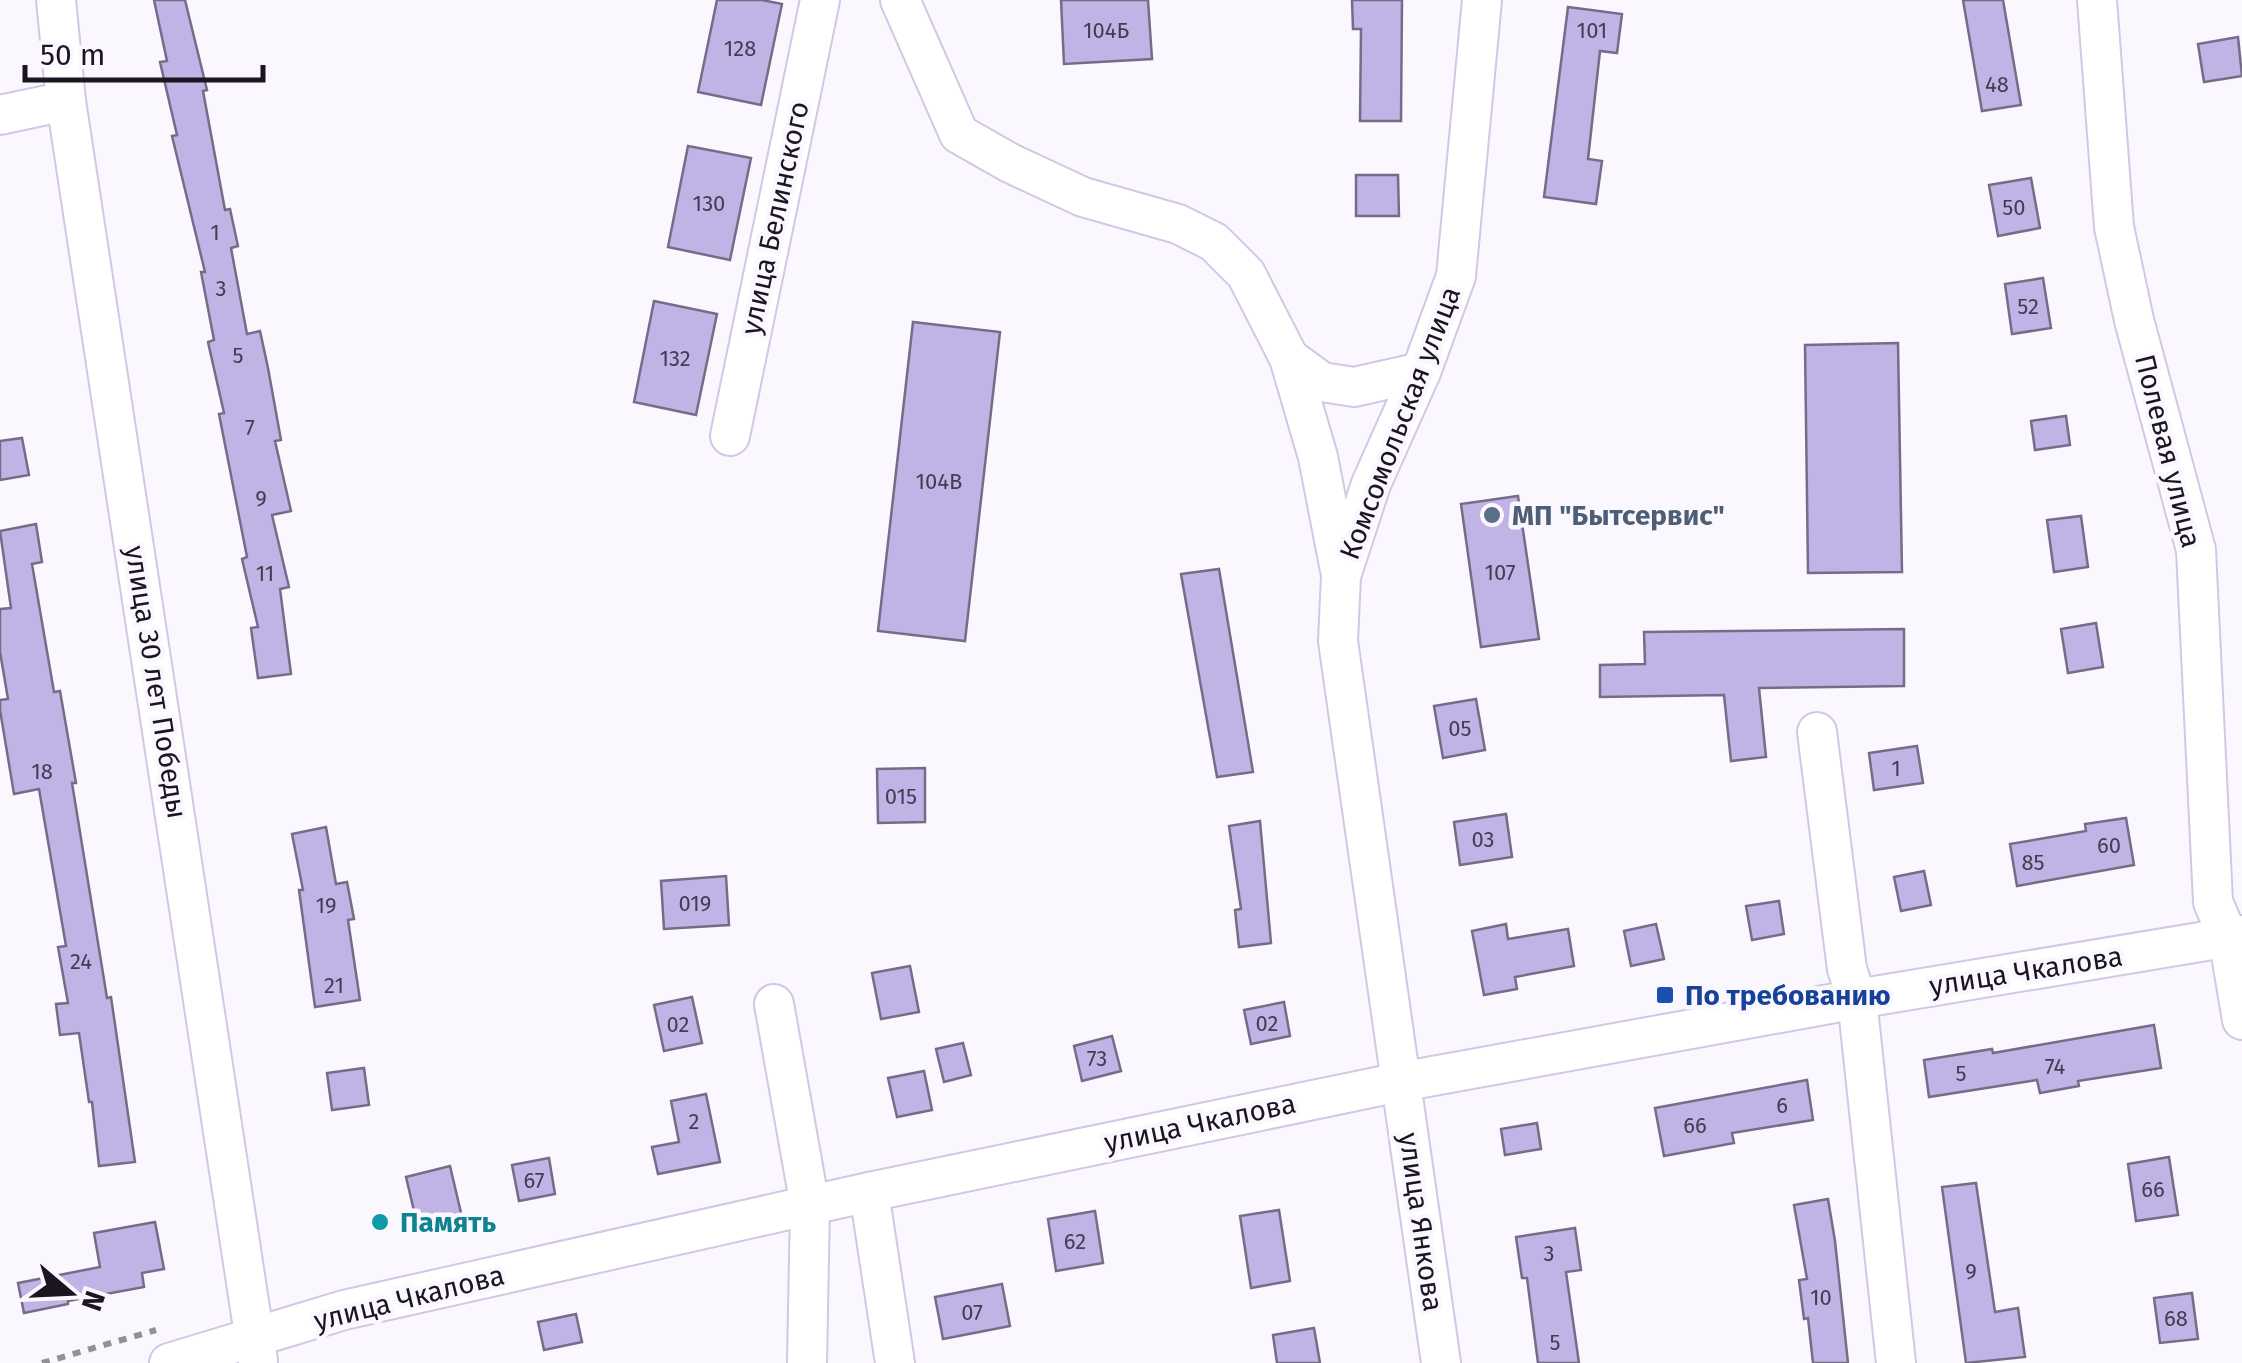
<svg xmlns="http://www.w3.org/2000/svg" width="2242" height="1363" viewBox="0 0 2242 1363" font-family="'Fira Sans',sans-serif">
	<rect width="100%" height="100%" fill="#faf8fe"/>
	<g fill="#c1b3e6" stroke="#756d88" stroke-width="2.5">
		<polygon points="154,0 185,0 207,90 203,91 225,210 230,209 238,246 231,248 247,334 260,331 268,368 281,440 275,441 291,511 272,515 289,587 280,589 291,674 258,678 251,628 258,627 242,559 247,557 219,414 224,413 208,342 214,340 201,272 205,272 172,136 177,135 160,62 167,61"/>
		<polygon points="717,0 762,0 782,4 761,105 698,92"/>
		<polygon points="1061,0 1148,0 1152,59 1064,64"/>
		<polygon points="1352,0 1402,0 1401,121 1360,121 1361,29 1353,29"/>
		<polygon points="1963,0 2003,0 2021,105 1982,111"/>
		<polygon points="1568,7 1622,14 1617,53 1600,51 1588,159 1602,161 1596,204 1544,197"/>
		<polygon points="2238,37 2242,76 2204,82 2198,44"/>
		<polygon points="688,146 751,158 730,260 668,247"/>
		<polygon points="1356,175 1398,175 1399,216 1356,216"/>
		<polygon points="2031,178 2040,228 1998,236 1989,185"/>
		<polygon points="2043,278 2051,328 2012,334 2005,284"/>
		<polygon points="654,301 717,314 696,415 634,402"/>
		<polygon points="913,322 1000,332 965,641 878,631"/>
		<polygon points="1898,343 1902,572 1808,573 1805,345"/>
		<polygon points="2066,416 2070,445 2035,450 2031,421"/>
		<polygon points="22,438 29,475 0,480 0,441"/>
		<polygon points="1518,496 1539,639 1481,647 1461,504"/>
		<polygon points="2081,516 2088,567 2054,572 2047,520"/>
		<polygon points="36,524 42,562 32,564 54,692 60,691 76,783 72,783 107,998 111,997 135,1162 99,1166 92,1102 89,1102 79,1033 60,1035 56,1004 68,1003 58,947 66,946 39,789 14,794 0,710 0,700 8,699 0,652 0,609 11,608 0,531"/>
		<polygon points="1219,569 1253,772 1217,777 1181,574"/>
		<polygon points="2096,623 2103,667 2068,673 2061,629"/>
		<polygon points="1904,629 1904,686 1759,688 1766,757 1731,761 1724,695 1600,697 1600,665 1645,664 1644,632"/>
		<polygon points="1476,699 1485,750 1443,758 1434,706"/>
		<polygon points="1917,746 1923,783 1874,790 1869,753"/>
		<polygon points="925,768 925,822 878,823 877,769"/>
		<polygon points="1506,814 1512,857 1460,865 1454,822"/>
		<polygon points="2126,818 2134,865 2017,886 2010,844 2086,831 2085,824"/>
		<polygon points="1260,821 1271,943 1239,947 1235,910 1241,909 1229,826"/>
		<polygon points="326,827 336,884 347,882 354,919 348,920 360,1000 315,1007 299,890 303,890 292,834"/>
		<polygon points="1924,871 1931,905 1901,911 1894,877"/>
		<polygon points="726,876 729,925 664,929 661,881"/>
		<polygon points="1779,901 1784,934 1752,940 1746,906"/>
		<polygon points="1506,924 1508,939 1568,929 1574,966 1515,977 1517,989 1484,995 1472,931"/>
		<polygon points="1656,924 1664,959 1631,966 1624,931"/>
		<polygon points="910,966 919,1012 881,1019 872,973"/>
		<polygon points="692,997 702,1043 664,1051 654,1005"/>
		<polygon points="1284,1002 1290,1036 1251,1044 1244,1010"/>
		<polygon points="2154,1025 2161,1068 2078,1081 2079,1086 2040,1093 2037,1080 1929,1097 1924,1060 1992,1049 1993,1053"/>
		<polygon points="1112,1036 1121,1071 1082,1081 1074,1046"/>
		<polygon points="963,1043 971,1075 944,1082 936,1049"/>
		<polygon points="364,1068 369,1105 332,1110 327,1073"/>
		<polygon points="924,1071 932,1110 897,1117 888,1078"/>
		<polygon points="1807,1080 1813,1120 1732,1133 1734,1143 1664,1156 1655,1108"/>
		<polygon points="706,1094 720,1162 658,1174 652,1147 679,1142 671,1101"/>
		<polygon points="1537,1123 1541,1149 1505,1155 1501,1129"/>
		<polygon points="2169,1157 2178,1215 2136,1221 2128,1164"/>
		<polygon points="549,1158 555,1194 519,1201 512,1165"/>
		<polygon points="450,1166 462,1217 418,1228 406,1177"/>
		<polygon points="1976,1183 1995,1312 2018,1308 2025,1357 1966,1363 1942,1187"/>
		<polygon points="1828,1199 1835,1241 1848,1363 1813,1363 1808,1318 1804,1319 1799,1280 1807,1279 1794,1205"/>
		<polygon points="1279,1210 1290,1281 1251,1288 1240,1216"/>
		<polygon points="1095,1211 1103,1263 1056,1271 1048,1219"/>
		<polygon points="155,1222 164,1269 142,1273 144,1287 68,1301 68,1304 24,1313 18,1283 100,1267 94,1233"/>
		<polygon points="1575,1228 1581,1270 1566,1272 1579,1363 1538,1363 1527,1278 1522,1278 1516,1237"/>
		<polygon points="1002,1284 1010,1326 943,1339 935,1297"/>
		<polygon points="2192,1293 2198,1339 2160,1343 2154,1298"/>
		<polygon points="576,1314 582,1342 544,1350 538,1322"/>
		<polygon points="1314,1328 1320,1363 1277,1363 1273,1335"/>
	</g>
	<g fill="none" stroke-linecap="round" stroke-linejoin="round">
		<g stroke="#d3c7e5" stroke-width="42">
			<g id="street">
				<polyline points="56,0 66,101 258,1361"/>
				<polyline points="900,0 959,134 1010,163 1083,197 1178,224 1214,242 1246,274 1289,358 1318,457 1340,570"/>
				<polyline points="2097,0 2114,227 2134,320 2196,550 2213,902 2228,937 2242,1020"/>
				<polyline points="0,115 66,101"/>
				<polyline points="1289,358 1322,382 1354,387 1421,372"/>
				<polyline points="730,436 820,0"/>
				<polyline points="1817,732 1847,969 1857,999 1896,1363"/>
				<polyline points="774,1004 810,1206 807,1363"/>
				<polyline points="869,1192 895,1363"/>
				<polyline points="169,1363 344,1310 869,1192 1400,1082 1857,999 2242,935"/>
				<polyline points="1441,1363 1338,641 1341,576 1371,484 1421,372 1456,276 1482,0"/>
			</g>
		</g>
		<polyline stroke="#939098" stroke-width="6" stroke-dasharray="8 8" stroke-linecap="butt" points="42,1363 156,1330"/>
		<use href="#street" stroke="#fff" stroke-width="38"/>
	</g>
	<circle fill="#5c6f8a" stroke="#faf8fe" stroke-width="4" cx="1492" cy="515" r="10"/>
	<rect fill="#1a4fb4" stroke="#faf8fe" stroke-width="4" x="1655" y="985" width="20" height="20" rx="5"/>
	<circle fill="#0f9aa8" stroke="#faf8fe" stroke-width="4" cx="380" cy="1222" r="10"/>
	<g text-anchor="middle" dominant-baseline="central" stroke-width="9" stroke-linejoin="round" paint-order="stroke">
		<g font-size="22" fill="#443c52">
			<text x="1106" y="30">104Б</text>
			<text x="1592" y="30">101</text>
			<text x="740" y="48">128</text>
			<text x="1997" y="84">48</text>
			<text x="709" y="203">130</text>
			<text x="2014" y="207">50</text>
			<text x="215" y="232">1</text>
			<text x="221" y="288">3</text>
			<text x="2028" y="306">52</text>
			<text x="238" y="355">5</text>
			<text x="675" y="358">132</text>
			<text x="250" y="427">7</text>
			<text x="939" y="481">104В</text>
			<text x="261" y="498">9</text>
			<text x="1500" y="572">107</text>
			<text x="265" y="573">11</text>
			<text x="1460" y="728">05</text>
			<text x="1896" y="768">1</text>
			<text x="42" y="771">18</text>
			<text x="901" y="796">015</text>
			<text x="1483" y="839">03</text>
			<text x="2109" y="845">60</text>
			<text x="2033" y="862">85</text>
			<text x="695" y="903">019</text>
			<text x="326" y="905">19</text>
			<text x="81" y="961">24</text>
			<text x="334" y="985">21</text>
			<text x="1267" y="1023">02</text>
			<text x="678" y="1024">02</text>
			<text x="1097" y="1058">73</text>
			<text x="2055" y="1066">74</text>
			<text x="1961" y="1073">5</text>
			<text x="1782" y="1105">6</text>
			<text x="694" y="1121">2</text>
			<text x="1695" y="1125">66</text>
			<text x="534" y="1180">67</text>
			<text x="2153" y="1189">66</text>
			<text x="1075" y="1241">62</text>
			<text x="1549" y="1253">3</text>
			<text x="1971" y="1271">9</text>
			<text x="1821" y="1297">10</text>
			<text x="972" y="1312">07</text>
			<text x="2176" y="1318">68</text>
			<text x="1555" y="1342">5</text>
		</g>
		<g font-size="28" fill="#1a1520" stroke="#faf8fe">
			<text transform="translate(775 218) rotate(-78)">улица Белинского</text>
			<text transform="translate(1400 423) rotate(-69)">Комсомольская улица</text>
			<text transform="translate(2168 451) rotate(76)">Полевая улица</text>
			<text transform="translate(156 682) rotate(81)">улица 30 лет Победы</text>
			<text transform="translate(2026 971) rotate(-9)">улица Чкалова</text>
			<text transform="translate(1200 1123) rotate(-12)">улица Чкалова</text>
			<text transform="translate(1421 1222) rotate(82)">улица Янкова</text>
			<text transform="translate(409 1298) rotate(-14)">улица Чкалова</text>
		</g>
		<g font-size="28" font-weight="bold" fill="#4e5e75" stroke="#faf8fe" text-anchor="start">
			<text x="1512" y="515">МП "Бытсервис"</text>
		</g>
		<g font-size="28" font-weight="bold" fill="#164399" stroke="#faf8fe" text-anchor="start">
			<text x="1685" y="995">По требованию</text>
		</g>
		<g font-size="28" font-weight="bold" fill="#0d838f" stroke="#faf8fe" text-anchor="start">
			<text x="400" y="1222">Память</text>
		</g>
	</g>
	<g transform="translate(70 1293) rotate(109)" stroke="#faf8fe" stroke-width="8" paint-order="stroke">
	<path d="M0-8L18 38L0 25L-18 38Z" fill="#1a1520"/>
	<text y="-15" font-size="28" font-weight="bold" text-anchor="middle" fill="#1a1520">N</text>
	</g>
	<path d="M25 65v15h238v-15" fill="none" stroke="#1a1520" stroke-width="5"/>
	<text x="40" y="65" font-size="30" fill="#1a1520" stroke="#faf8fe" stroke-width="8" paint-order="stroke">50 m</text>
</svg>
